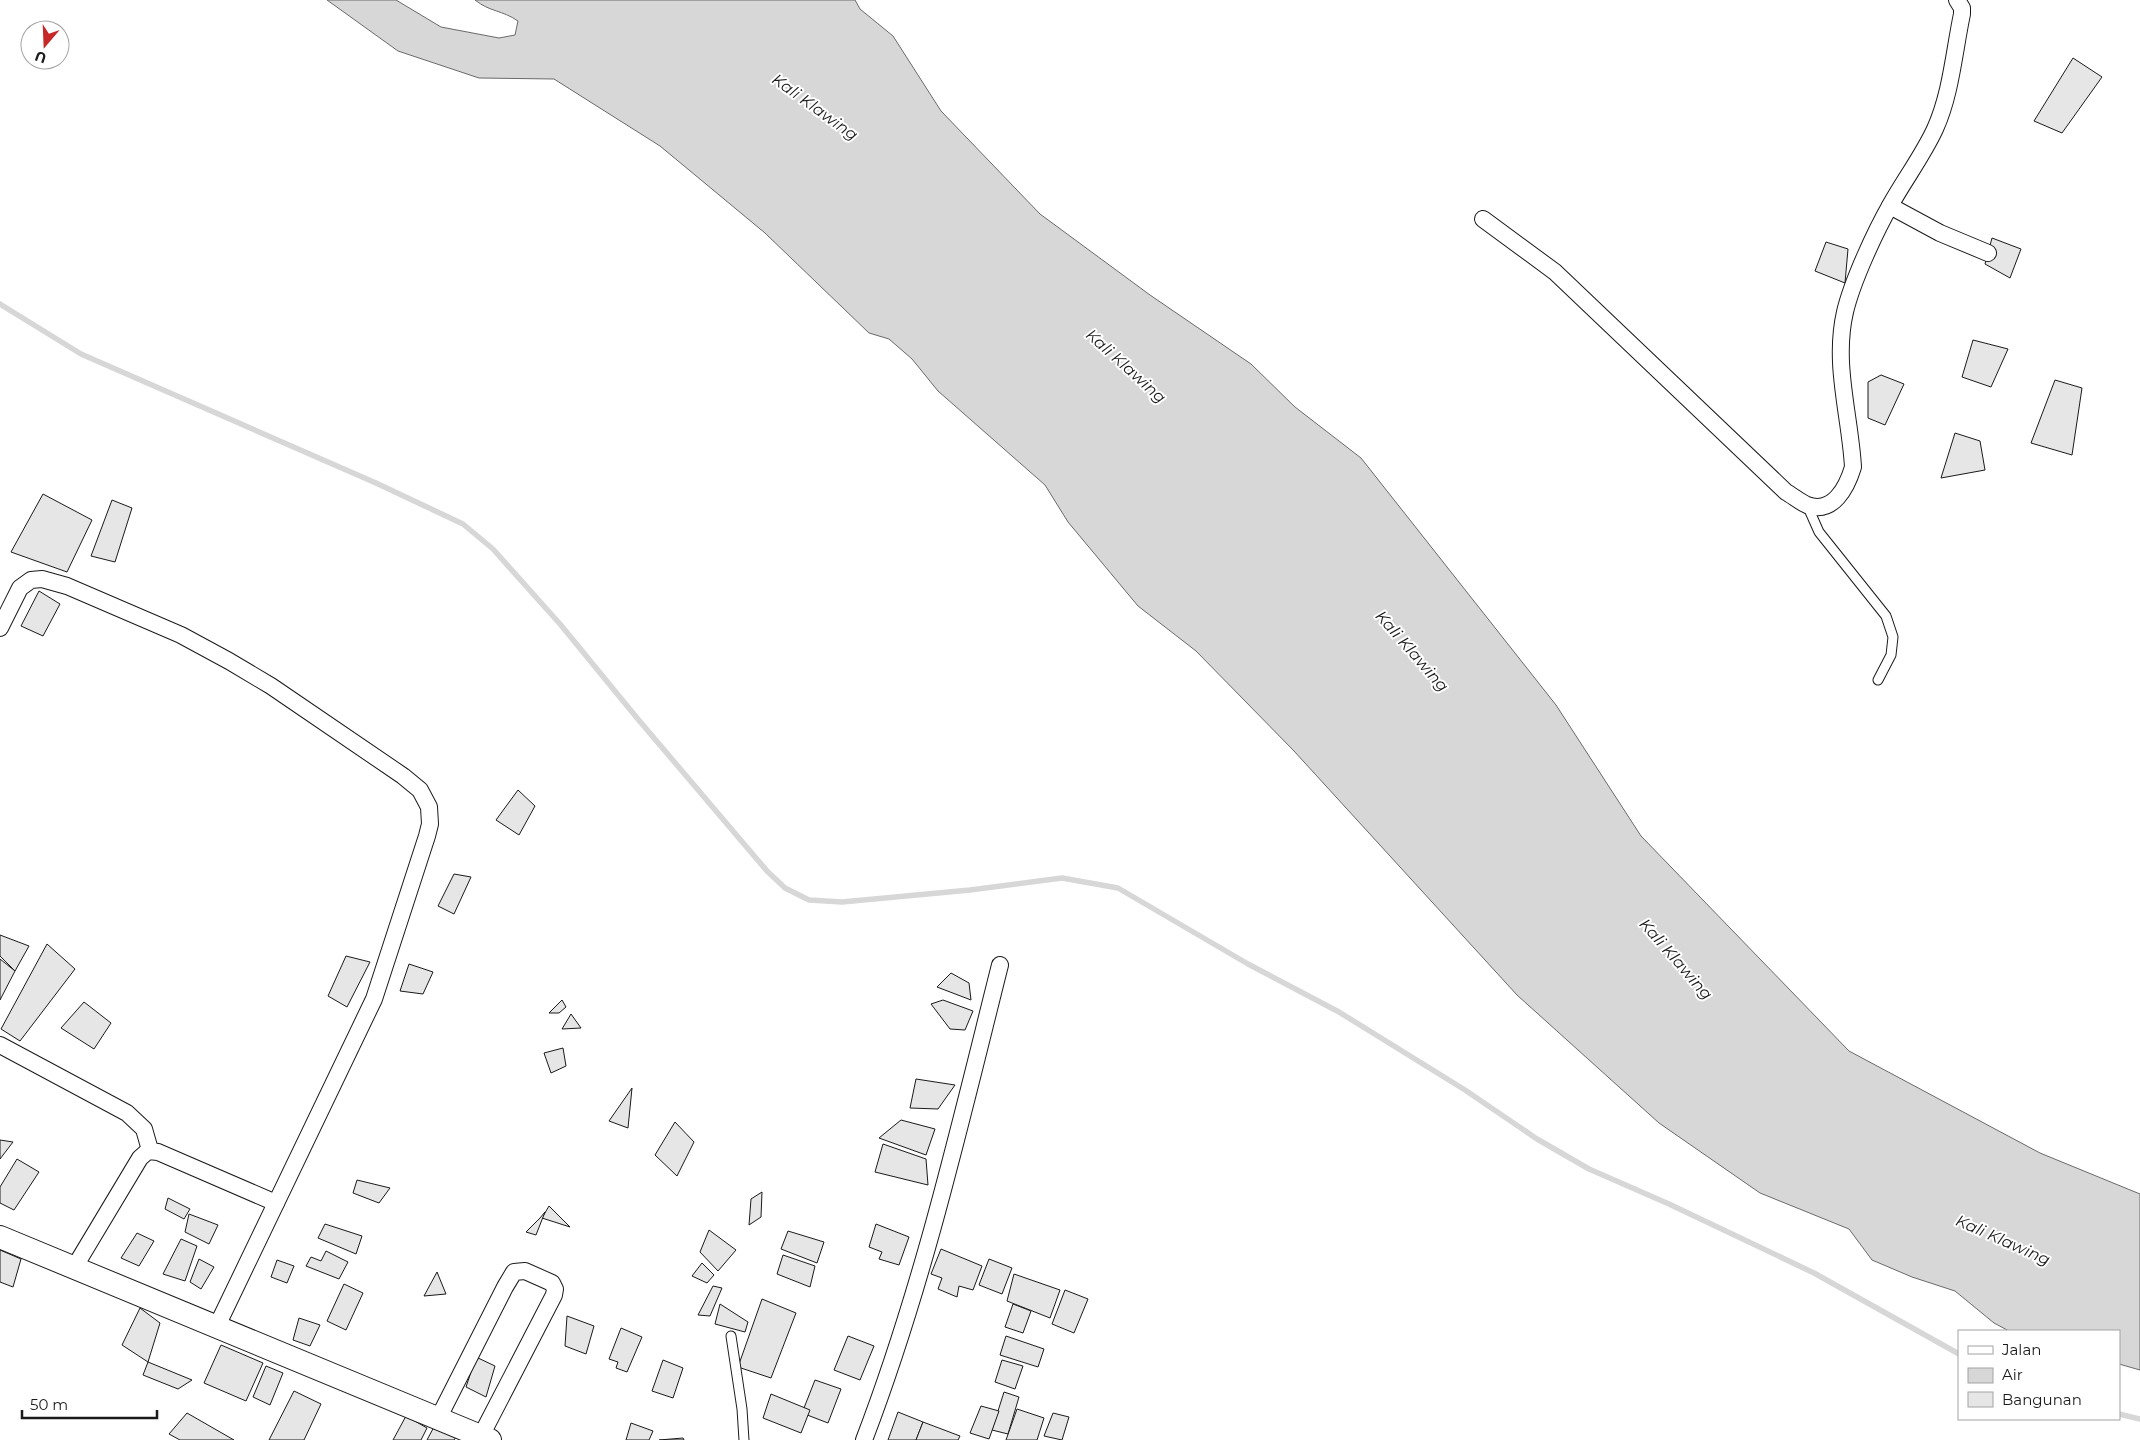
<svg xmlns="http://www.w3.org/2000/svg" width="2140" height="1440" viewBox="0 0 2140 1440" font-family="Montserrat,sans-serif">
	<rect width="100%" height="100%" fill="#fff"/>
	<path fill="#d7d7d7" stroke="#6a6a6a" d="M327,0H396L441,27L499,38L515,35L518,21C502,10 490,12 475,0H855L860,9L893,36L941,111L1040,214L1150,295L1251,364L1295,407L1361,458L1556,705L1641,836L1849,1051L2040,1153L2140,1194V1370L2119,1364V1331H2009L1994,1323L1955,1291L1912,1277L1872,1260L1849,1229L1760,1193L1659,1123L1517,995L1294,751L1196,651L1138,606L1068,522L1045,485L938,391L912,359L889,339L869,333L765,233L660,146L554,79L479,78L398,51Z"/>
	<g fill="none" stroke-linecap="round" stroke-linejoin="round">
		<g stroke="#d7d7d7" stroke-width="5.5">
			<polyline points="0,304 81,354 376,483 463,524 493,549 560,624 637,718 767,871 785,888 809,900 842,902 970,890 1062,878 1118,888 1248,964 1339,1012 1465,1090 1537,1139 1589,1169 1669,1204 1814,1273 1959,1354"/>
			<polyline points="2119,1414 2140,1419"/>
		</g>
	</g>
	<g fill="#e6e6e6" stroke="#1a1a1a">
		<polygon points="2073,58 2102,77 2062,133 2034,121"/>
		<polygon points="1992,238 2021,249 2010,278 1985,264"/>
		<polygon points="1826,242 1848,249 1845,283 1815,271"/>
		<polygon points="1973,340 2008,349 1991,387 1962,377"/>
		<polygon points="1881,375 1904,384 1885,425 1868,418 1868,382"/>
		<polygon points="2055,380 2082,388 2072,455 2031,443"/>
		<polygon points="1955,433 1980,441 1985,470 1941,478"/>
		<polygon points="43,494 92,520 67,572 11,552"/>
		<polygon points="112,500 132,508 115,562 91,556"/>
		<polygon points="39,591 60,604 43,636 21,626"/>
		<polygon points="518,790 535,806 519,835 496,820"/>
		<polygon points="454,874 471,877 454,914 438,906"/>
		<polygon points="0,935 29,946 15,971 0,956"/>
		<polygon points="47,944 75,969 20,1041 1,1029"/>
		<polygon points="346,956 370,962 347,1007 328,996"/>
		<polygon points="0,959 15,971 0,1000"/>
		<polygon points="409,964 433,972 423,994 400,991"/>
		<polygon points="951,973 969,983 971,1000 937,987"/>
		<polygon points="562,1000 566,1007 559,1013 549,1013"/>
		<polygon points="943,1000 973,1011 965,1030 950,1029 931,1004"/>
		<polygon points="84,1002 111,1023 94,1049 61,1028"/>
		<polygon points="571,1014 581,1028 562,1029"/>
		<polygon points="563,1048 566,1066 551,1073 544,1053"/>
		<polygon points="916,1079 955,1085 938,1109 910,1108"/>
		<polygon points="632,1088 628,1128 609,1121"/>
		<polygon points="901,1120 935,1129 926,1155 879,1138"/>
		<polygon points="675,1122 694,1142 677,1176 655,1155"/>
		<polygon points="0,1140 13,1142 0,1159"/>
		<polygon points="883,1144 926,1159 928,1185 875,1172"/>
		<polygon points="17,1159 39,1172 14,1210 0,1203 0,1187"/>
		<polygon points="357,1180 390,1188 379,1203 353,1193"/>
		<polygon points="762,1192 761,1217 749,1225 751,1199"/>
		<polygon points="168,1198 190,1209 184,1219 165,1209"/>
		<polygon points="549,1206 570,1227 542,1218"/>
		<polygon points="545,1212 536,1235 526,1232 540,1218"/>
		<polygon points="189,1214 218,1225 209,1244 185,1232"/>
		<polygon points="325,1224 362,1236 356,1254 318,1238"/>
		<polygon points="876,1224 909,1237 899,1265 879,1259 882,1252 869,1247"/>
		<polygon points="709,1230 736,1250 718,1271 700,1252"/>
		<polygon points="788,1231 824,1242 817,1263 781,1249"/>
		<polygon points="137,1233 154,1241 139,1266 121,1258"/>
		<polygon points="181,1239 197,1246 185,1281 163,1274"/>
		<polygon points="941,1249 982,1266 973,1290 959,1286 957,1297 938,1289 942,1278 931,1274"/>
		<polygon points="0,1250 21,1259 13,1287 0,1282"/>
		<polygon points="326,1251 348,1262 339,1279 306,1266 311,1257 321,1261"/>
		<polygon points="783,1255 815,1266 810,1287 777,1274"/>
		<polygon points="199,1259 214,1267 201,1289 190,1282"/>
		<polygon points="989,1259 1012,1268 1002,1294 979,1285"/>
		<polygon points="277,1260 294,1266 287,1283 271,1277"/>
		<polygon points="702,1263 714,1275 707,1283 692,1276"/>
		<polygon points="437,1272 446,1294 424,1296"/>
		<polygon points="1014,1274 1060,1290 1050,1318 1007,1301"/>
		<polygon points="344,1284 363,1293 346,1330 327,1321"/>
		<polygon points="713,1286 722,1288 710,1316 698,1315"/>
		<polygon points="1065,1290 1088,1299 1074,1333 1052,1324"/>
		<polygon points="762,1299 796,1313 771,1378 738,1367"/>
		<polygon points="720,1304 748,1322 745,1332 715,1324"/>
		<polygon points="1013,1304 1031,1311 1023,1333 1005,1327"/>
		<polygon points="140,1308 160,1323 148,1362 122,1345"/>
		<polygon points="567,1316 594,1326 586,1354 565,1346"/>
		<polygon points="299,1318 320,1325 310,1346 293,1340"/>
		<polygon points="621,1328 642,1337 627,1372 616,1368 618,1362 609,1359"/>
		<polygon points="848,1336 874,1346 860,1380 834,1370"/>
		<polygon points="1006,1336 1044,1349 1038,1367 1000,1355"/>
		<polygon points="221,1345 263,1363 246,1401 204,1383"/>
		<polygon points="476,1357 495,1366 486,1397 466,1387"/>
		<polygon points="663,1360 683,1368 673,1398 652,1391"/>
		<polygon points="1002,1360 1023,1366 1015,1389 995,1382"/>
		<polygon points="148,1362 192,1380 178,1389 143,1375"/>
		<polygon points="266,1366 283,1373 270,1405 253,1397"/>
		<polygon points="815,1380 841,1389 828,1423 802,1413"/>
		<polygon points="294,1391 321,1404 304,1440 269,1440"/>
		<polygon points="1004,1392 1019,1397 1008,1434 992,1430"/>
		<polygon points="771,1394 810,1410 801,1433 763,1418"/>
		<polygon points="981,1406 999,1411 989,1439 970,1433"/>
		<polygon points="1017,1409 1044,1418 1037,1440 1006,1440"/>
		<polygon points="898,1412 923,1422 916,1440 888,1440"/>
		<polygon points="187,1413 234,1440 180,1440 169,1434"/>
		<polygon points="1053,1413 1069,1417 1062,1440 1044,1436"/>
		<polygon points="406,1416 427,1428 421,1440 393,1440"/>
		<polygon points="923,1422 960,1436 958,1440 916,1440"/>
		<polygon points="631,1423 653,1431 649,1440 626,1440"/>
		<polygon points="435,1425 456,1437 454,1440 427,1440"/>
		<polygon points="683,1438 684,1440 659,1440"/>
	</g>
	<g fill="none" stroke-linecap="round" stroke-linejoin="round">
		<g stroke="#1a1a1a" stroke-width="11">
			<g id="lane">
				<polyline points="1807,505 1819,532 1886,616 1893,637 1891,655 1878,680"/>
				<polyline points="731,1336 742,1409 744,1440"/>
			</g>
		</g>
		<g stroke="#1a1a1a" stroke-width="18">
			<g id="street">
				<polyline points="1890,206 1940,233 1988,253"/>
				<path d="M1483,219L1555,272L1786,492C1793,496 1800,502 1807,505C1833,515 1847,487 1853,467C1850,415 1833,364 1845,312C1852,282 1875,232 1891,204C1905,179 1923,155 1935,129C1951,94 1954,52 1962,14V8L1957,0"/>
				<polyline points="0,628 20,588 31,580 42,579 67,586 181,635 229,661 271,686 403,776 420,790 429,807 430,824 427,836 374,999 217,1326"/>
				<polyline points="0,1045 127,1113 144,1129 150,1150"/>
				<polyline points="74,1268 140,1158 148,1151 158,1152 276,1203"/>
				<polyline points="438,1419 505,1287 514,1272 525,1271 552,1283 555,1289 554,1295 481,1436"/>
				<path d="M864,1440C923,1286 960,1124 1000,965"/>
			</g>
		</g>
		<g stroke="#1a1a1a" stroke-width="24">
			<polyline id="secondary" points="0,1237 490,1440"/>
		</g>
		<use href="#lane" stroke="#fff" stroke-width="9"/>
		<use href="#street" stroke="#fff" stroke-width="16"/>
		<use href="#secondary" stroke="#fff" stroke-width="22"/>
	</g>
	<g text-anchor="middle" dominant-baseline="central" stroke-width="4" stroke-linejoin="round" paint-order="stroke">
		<g font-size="16" font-style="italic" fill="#1a1a1a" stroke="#fff">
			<text transform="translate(815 107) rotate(36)">Kali Klawing</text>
			<text transform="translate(1126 366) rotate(42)">Kali Klawing</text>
			<text transform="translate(1412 651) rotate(49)">Kali Klawing</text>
			<text transform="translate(1676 959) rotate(49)">Kali Klawing</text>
			<text transform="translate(2003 1240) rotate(24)">Kali Klawing</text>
		</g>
	</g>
	<rect x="1958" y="1330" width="162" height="90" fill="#ffffff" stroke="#a3a3a3"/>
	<rect x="1968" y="1346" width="25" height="8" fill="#ffffff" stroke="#a3a3a3"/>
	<text x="2002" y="1355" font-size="15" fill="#1a1a1a">Jalan</text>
	<rect x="1968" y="1368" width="25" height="15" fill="#d7d7d7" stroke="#a3a3a3"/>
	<text x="2002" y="1380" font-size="15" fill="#1a1a1a">Air</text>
	<rect x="1968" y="1392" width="25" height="15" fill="#e6e6e6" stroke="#a3a3a3"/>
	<text x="2002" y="1405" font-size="15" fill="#1a1a1a">Bangunan</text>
	<g transform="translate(45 45) rotate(199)"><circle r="24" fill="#ffffff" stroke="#a3a3a3"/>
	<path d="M0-4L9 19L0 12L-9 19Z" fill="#c62828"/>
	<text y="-8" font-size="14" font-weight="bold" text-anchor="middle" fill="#1a1a1a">U</text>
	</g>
	<path d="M22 1410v8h135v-8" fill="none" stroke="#1a1a1a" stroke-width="2.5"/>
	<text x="30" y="1410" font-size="15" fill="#1a1a1a" stroke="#ffffff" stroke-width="4" paint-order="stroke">50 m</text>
</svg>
